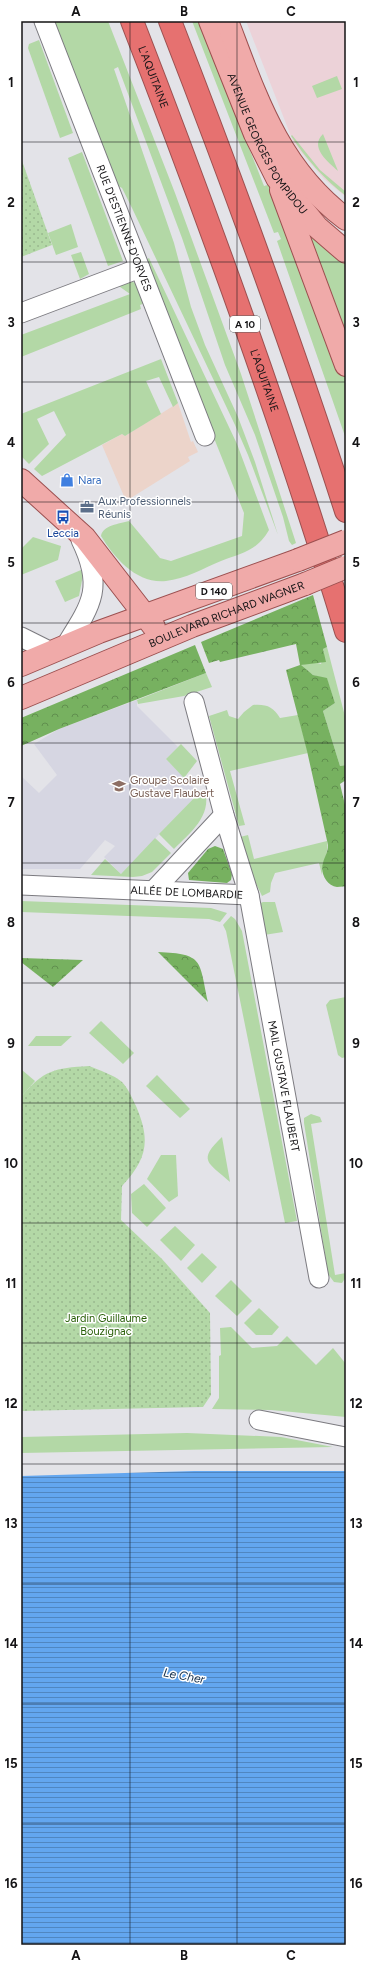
<svg xmlns="http://www.w3.org/2000/svg" width="367" height="1966" viewBox="0 0 367 1966" font-family="Figtree,sans-serif">
	<defs>
		<pattern id="forest-crowns" width="20" height="18" patternUnits="userSpaceOnUse"><rect width="20" height="18" fill="#77b160"/><path d="M2 6a3 3 0 1 1 6 0M12 15a3 3 0 1 1 6 0" fill="none" stroke="#608f4e"/></pattern>
		<pattern id="park-dots" width="8" height="8" patternUnits="userSpaceOnUse"><rect width="8" height="8" fill="#b3d8a6"/><path d="M2 2h.1M6 6h.1" fill="none" stroke="#99b88e" stroke-width="1.8" stroke-linecap="round"/></pattern>
		<pattern id="water-rules" width="6" height="5" patternUnits="userSpaceOnUse"><rect width="6" height="5" fill="#63a6ef"/><path d="M0 2.5h6" fill="none" stroke="#5086c0"/></pattern>
	</defs>
	<rect width="100%" height="100%" fill="#e3e3e8"/>
	<polygon fill="#ecd2d8" points="246,21 346,21 346,197 324,179 294,144"/>
	<polygon fill="#ecd4ca" points="178,403 191,442 193,441 198,452 188,457 190,461 126,501 102,445 122,434 125,436"/>
	<polygon fill="#d6d6e2" points="137,700 137,706 178,747 166,759 199,793 121,874 104,857 115,846 105,840 80,869 21,869 21,776 39,793 57,775 34,744 59,729"/>
	<g fill="#b3d8a6">
		<polygon points="54,21 108,21 175,193 241,374 296,543 292,545 289,541 283,517 255,435 225,365 182,238 118,67 114,69 174,243 191,307 205,345 238,417 255,462 278,535 248,455 235,425 132,208 122,188 118,186"/>
		<polygon points="192,21 199,21 264,186 271,184 344,371 346,376 346,439 277,241 281,239 278,232 274,233"/>
		<polygon points="39,40 73,133 60,138 28,48 29,44"/>
		<polygon points="337,76 342,89 317,98 312,86"/>
		<path d="M323,134L338,171C328,162 309,147 323,134Z"/>
		<path d="M292,135L320,170L346,192V196C324,179 306,159 291,136Z"/>
		<polygon points="82,152 123,261 108,266 68,158"/>
		<polygon points="71,224 78,247 56,255 48,233"/>
		<polygon points="305,231 346,260 346,343"/>
		<polygon points="81,252 89,274 80,279 71,255"/>
		<path d="M149,258L237,444L269,530C257,551 242,553 221,561C204,568 185,579 166,581C137,584 115,559 101,536C103,525 119,524 129,521L160,558L171,561L242,536L244,513L143,261Z"/>
		<polygon points="129,281 136,283 145,303 140,305 141,309 21,357 21,335 130,294 116,284"/>
		<polygon points="161,359 178,403 173,407 159,377 146,381 161,414 125,436 122,434 42,476 34,469 66,435 54,411 37,419 49,444 29,464 21,456 21,414"/>
		<polygon points="33,537 61,546 58,560 21,575 21,549"/>
		<polygon points="81,570 83,575 79,596 65,602 55,581"/>
		<polygon points="327,647 346,720 346,765 340,766 323,711 335,703 327,679 313,675 300,665 314,662 321,664 324,654 323,649"/>
		<polygon points="206,673 212,687 184,696 138,704 137,700"/>
		<path d="M253,705C267,704 273,707 280,718L298,715L308,753L230,771L245,825L239,826L209,716L227,710L229,716L238,719L244,712Z"/>
		<polygon points="181,744 197,761 184,778 166,759"/>
		<path d="M205,791C212,816 190,833 174,849L159,834L199,793Z"/>
		<path d="M248,835L254,859L327,841C329,853 323,862 322,875L319,863L275,873L271,883L270,892L262,896L251,873L240,837Z"/>
		<polygon points="155,838 171,853 152,872 142,876 133,877 91,875 105,859 121,874"/>
		<polygon points="21,901 211,908 227,913 220,922 209,919 21,912"/>
		<polygon points="263,902 275,902 283,932 264,935 258,904"/>
		<polygon points="231,916 235,919 242,931 297,1221 285,1223 226,931 223,925"/>
		<polygon points="346,997 346,1057 342,1058 338,1055 326,1005 330,1000"/>
		<polygon points="101,1021 134,1053 123,1064 89,1033"/>
		<polygon points="36,1036 72,1036 61,1046 28,1046"/>
		<polygon points="22,1070 35,1081 21,1097 21,1072"/>
		<polygon points="157,1075 190,1109 180,1118 146,1086"/>
		<polygon points="311,1114 320,1117 322,1122 311,1124 335,1275 346,1273 346,1277 342,1283 334,1282 328,1274 304,1123 304,1118"/>
		<path d="M222,1137L230,1182C208,1162 197,1161 222,1137Z"/>
		<polygon points="161,1155 176,1155 178,1196 169,1202 147,1179"/>
		<polygon points="144,1184 166,1208 147,1227 132,1213 131,1194"/>
		<polygon points="175,1226 195,1245 181,1261 160,1240"/>
		<polygon points="202,1253 217,1267 202,1283 187,1268"/>
		<polygon points="231,1280 252,1301 237,1316 215,1296"/>
		<polygon points="259,1308 279,1327 272,1335 256,1335 244,1323"/>
		<polygon points="231,1327 252,1348 277,1346 287,1336 316,1365 333,1348 346,1364 346,1417 271,1410 212,1409 219,1398 219,1356 221,1355 220,1328"/>
		<polygon points="187,1433 281,1437 333,1447 21,1453 21,1437"/>
	</g>
	<g fill="url(#forest-crowns)">
		<path d="M313,595L327,647L323,649L326,662L301,665L313,675L327,678L335,703L323,711L340,766L346,765V780L340,784L346,809V887C343,886 340,887 337,887C326,886 320,872 323,863C325,855 328,853 328,845L307,751L286,670L300,665L296,644L220,662L219,660L209,663L201,642Z"/>
		<polygon points="195,645 206,673 59,729 21,746 21,718"/>
		<polygon points="215,846 223,849 232,874 231,880 227,883 189,880 188,873 208,849"/>
		<path d="M158,952C204,954 199,960 208,1002Z"/>
		<polygon points="21,958 83,960 53,987 21,962"/>
	</g>
	<g fill="url(#park-dots)">
		<polygon points="21,158 52,245 21,257"/>
		<path d="M89,1066C99,1070 114,1075 122,1082C128,1088 132,1098 136,1106C151,1141 147,1159 122,1186L121,1220L162,1259L210,1313L211,1395L203,1407L21,1411V1097C44,1070 54,1068 89,1066Z"/>
	</g>
	<polygon fill="url(#water-rules)" points="194,1471 346,1471 346,1945 21,1945 21,1476"/>
	<g fill="none" stroke-linecap="round" stroke-linejoin="round">
		<g stroke="#7c7b80" stroke-width="21">
			<g id="minor">
				<path id="s1" d="M44,21L205,436"/>
				<polyline points="21,313 140,268"/>
				<polyline points="21,637 51,652"/>
				<path d="M66,645C92,604 104,587 81,540"/>
				<path id="s2" d="M194,702L224,815L249,895L319,1278"/>
				<path id="s3" d="M21,885L249,895"/>
				<polyline points="154,890 224,815"/>
				<polyline points="259,1420 346,1437"/>
			</g>
		</g>
		<g stroke="#9c5050" stroke-width="24">
			<g id="major">
				<path id="s4" d="M210,21L255,134L277,178L317,227L346,252"/>
				<path d="M227,21C256,97 278,168 346,219"/>
				<polyline points="281,190 346,365"/>
				<polyline points="21,480 85,538 154,627"/>
				<polyline points="21,665 99,632 298,560"/>
				<path id="s5" d="M21,698L192,626L305,584"/>
			</g>
		</g>
		<g stroke="#9c5050" stroke-width="24">
			<g id="highway">
				<path id="s6" d="M132,21C210,222 284,425 346,631"/>
				<path d="M170,21C233,183 293,346 346,511"/>
			</g>
		</g>
		<use href="#minor" stroke="#fff" stroke-width="19"/>
		<use href="#major" stroke="#f0aaa9" stroke-width="22"/>
		<use href="#highway" stroke="#e67170" stroke-width="22"/>
		<g stroke="#9c5050" stroke-width="24" stroke-linecap="butt">
			<g id="major-bridge">
				<polyline points="298,560 346,541"/>
				<polyline points="305,584 346,567"/>
			</g>
		</g>
		<use href="#major-bridge" stroke="#f0aaa9" stroke-width="22"/>
	</g>
	<path fill="none" stroke="#141315" stroke-width="1" stroke-opacity="0.55" d="M130,21V1945M237,21V1945M21,142H346M21,262H346M21,382H346M21,502H346M21,623H346M21,743H346M21,863H346M21,983H346M21,1103H346M21,1223H346M21,1343H346M21,1464H346M21,1584H346M21,1704H346M21,1824H346"/>
	<defs>
		<g id="shop-bare" transform="scale(1.08)"><path d="M-5-2.5h2.3a2.7 3.5 0 0 1 5.4 0H5L5.5 6h-11ZM-1.5-2.5h3a1.5 2.3 0 0 0-3 0Z" fill="#3f7fe0" stroke="#fff" stroke-width="2.5" paint-order="stroke"/></g>
		<g id="office-bare" transform="scale(1.08)"><path d="M-6-3h4V-5.5h4V-3h4V5H-6ZM-1-4.5V-3h2v-1.5ZM-6 0V1H6V0Z" fill="#5c6f8a" stroke="#fff" stroke-width="2.5" paint-order="stroke"/></g>
		<g id="bus-bare" transform="scale(1.08)"><path d="M-5-6H5V4H4V6H2V4H-2V6H-4V4H-5ZM-3.5-4V0h7V-4ZM-3.5 1.2v1.5H-2V1.2ZM2 1.2v1.5H3.5V1.2Z" fill="#1a4fb4" stroke="#fff" stroke-width="2.5" paint-order="stroke"/></g>
		<g id="school-bare" transform="scale(1.08)"><path d="M0-5L7-2L0 1L-7-2ZM-4 1L0 2.5L4 1V4Q0 6-4 4Z" fill="#8d6e63" stroke="#fff" stroke-width="2.5" paint-order="stroke"/></g>
	</defs>
	<g fill-rule="evenodd">
		<use href="#shop-bare" x="67" y="480"/>
		<use href="#office-bare" x="87" y="507"/>
		<use href="#bus-bare" x="63" y="517"/>
		<use href="#school-bare" x="119" y="786"/>
	</g>
	<g text-anchor="middle" dominant-baseline="central" stroke-width="3" stroke-linejoin="round" paint-order="stroke">
		<g fill="#fff" stroke="#5a5a5b" stroke-width="1">
			<rect x="230" y="316" width="30" height="16" rx="3"/>
			<rect x="196" y="583" width="36" height="16" rx="3"/>
		</g>
		<g font-size="10" font-weight="bold" fill="#141315">
			<text x="245" y="324">A 10</text>
			<text x="214" y="591">D 140</text>
		</g>
		<g font-size="11" fill="#141315" stroke="#fff">
			<text stroke="none"><textPath href="#s6" startOffset="60">L'AQUITAINE</textPath></text>
			<text stroke="none"><textPath href="#s4" startOffset="136">AVENUE GEORGES POMPIDOU</textPath></text>
			<text stroke="none"><textPath href="#s1" startOffset="222">RUE D'ESTIENNE D'ORVES</textPath></text>
			<text stroke="none"><textPath href="#s6" startOffset="383">L'AQUITAINE</textPath></text>
			<text stroke="none"><textPath href="#s5" startOffset="222">BOULEVARD RICHARD WAGNER</textPath></text>
			<text stroke="none"><textPath href="#s3" startOffset="166">ALLÉE DE LOMBARDIE</textPath></text>
			<text stroke="none"><textPath href="#s2" startOffset="395">MAIL GUSTAVE FLAUBERT</textPath></text>
		</g>
		<g font-size="11" fill="#366cbe" stroke="#fff" text-anchor="start">
			<text x="78" y="480">Nara</text>
		</g>
		<g font-size="11" fill="#4e5e75" stroke="#fff" text-anchor="start">
			<text x="98" y="501">Aux Professionnels<tspan x="98" dy="13">Réunis</tspan></text>
		</g>
		<g font-size="11" fill="#164399" stroke="#fff">
			<text x="63" y="533">Leccia</text>
		</g>
		<g font-size="11" fill="#785e54" stroke="#fff" text-anchor="start">
			<text x="130" y="780">Groupe Scolaire<tspan x="130" dy="13">Gustave Flaubert</tspan></text>
		</g>
		<g font-size="11" fill="#285e07" stroke="#fff">
			<text x="106" y="1318">Jardin Guillaume<tspan x="106" dy="13">Bouzignac</tspan></text>
		</g>
		<g font-size="12" font-style="italic" fill="#122d4a" stroke="#fff">
			<text transform="translate(184 1676) rotate(10)">Le Cher</text>
		</g>
	</g>
	<rect width="367" height="1966" fill="none" stroke="#ffffff" stroke-width="44"/>
	<rect x="22" y="22" width="323" height="1922" fill="none" stroke="#141315" stroke-width="1.5"/>
	<g font-size="13" text-anchor="middle" font-weight="bold" fill="#141315">
		<text x="76" y="16">A</text>
		<text x="184" y="16">B</text>
		<text x="291" y="16">C</text>
		<text x="11" y="87">1</text>
		<text x="356" y="87">1</text>
		<text x="11" y="207">2</text>
		<text x="356" y="207">2</text>
		<text x="11" y="327">3</text>
		<text x="356" y="327">3</text>
		<text x="11" y="447">4</text>
		<text x="356" y="447">4</text>
		<text x="11" y="567">5</text>
		<text x="356" y="567">5</text>
		<text x="11" y="687">6</text>
		<text x="356" y="687">6</text>
		<text x="11" y="807">7</text>
		<text x="356" y="807">7</text>
		<text x="11" y="927">8</text>
		<text x="356" y="927">8</text>
		<text x="11" y="1048">9</text>
		<text x="356" y="1048">9</text>
		<text x="11" y="1168">10</text>
		<text x="356" y="1168">10</text>
		<text x="11" y="1288">11</text>
		<text x="356" y="1288">11</text>
		<text x="11" y="1408">12</text>
		<text x="356" y="1408">12</text>
		<text x="11" y="1528">13</text>
		<text x="356" y="1528">13</text>
		<text x="11" y="1648">14</text>
		<text x="356" y="1648">14</text>
		<text x="11" y="1768">15</text>
		<text x="356" y="1768">15</text>
		<text x="11" y="1888">16</text>
		<text x="356" y="1888">16</text>
		<text x="76" y="1960">A</text>
		<text x="184" y="1960">B</text>
		<text x="291" y="1960">C</text>
	</g>
</svg>
